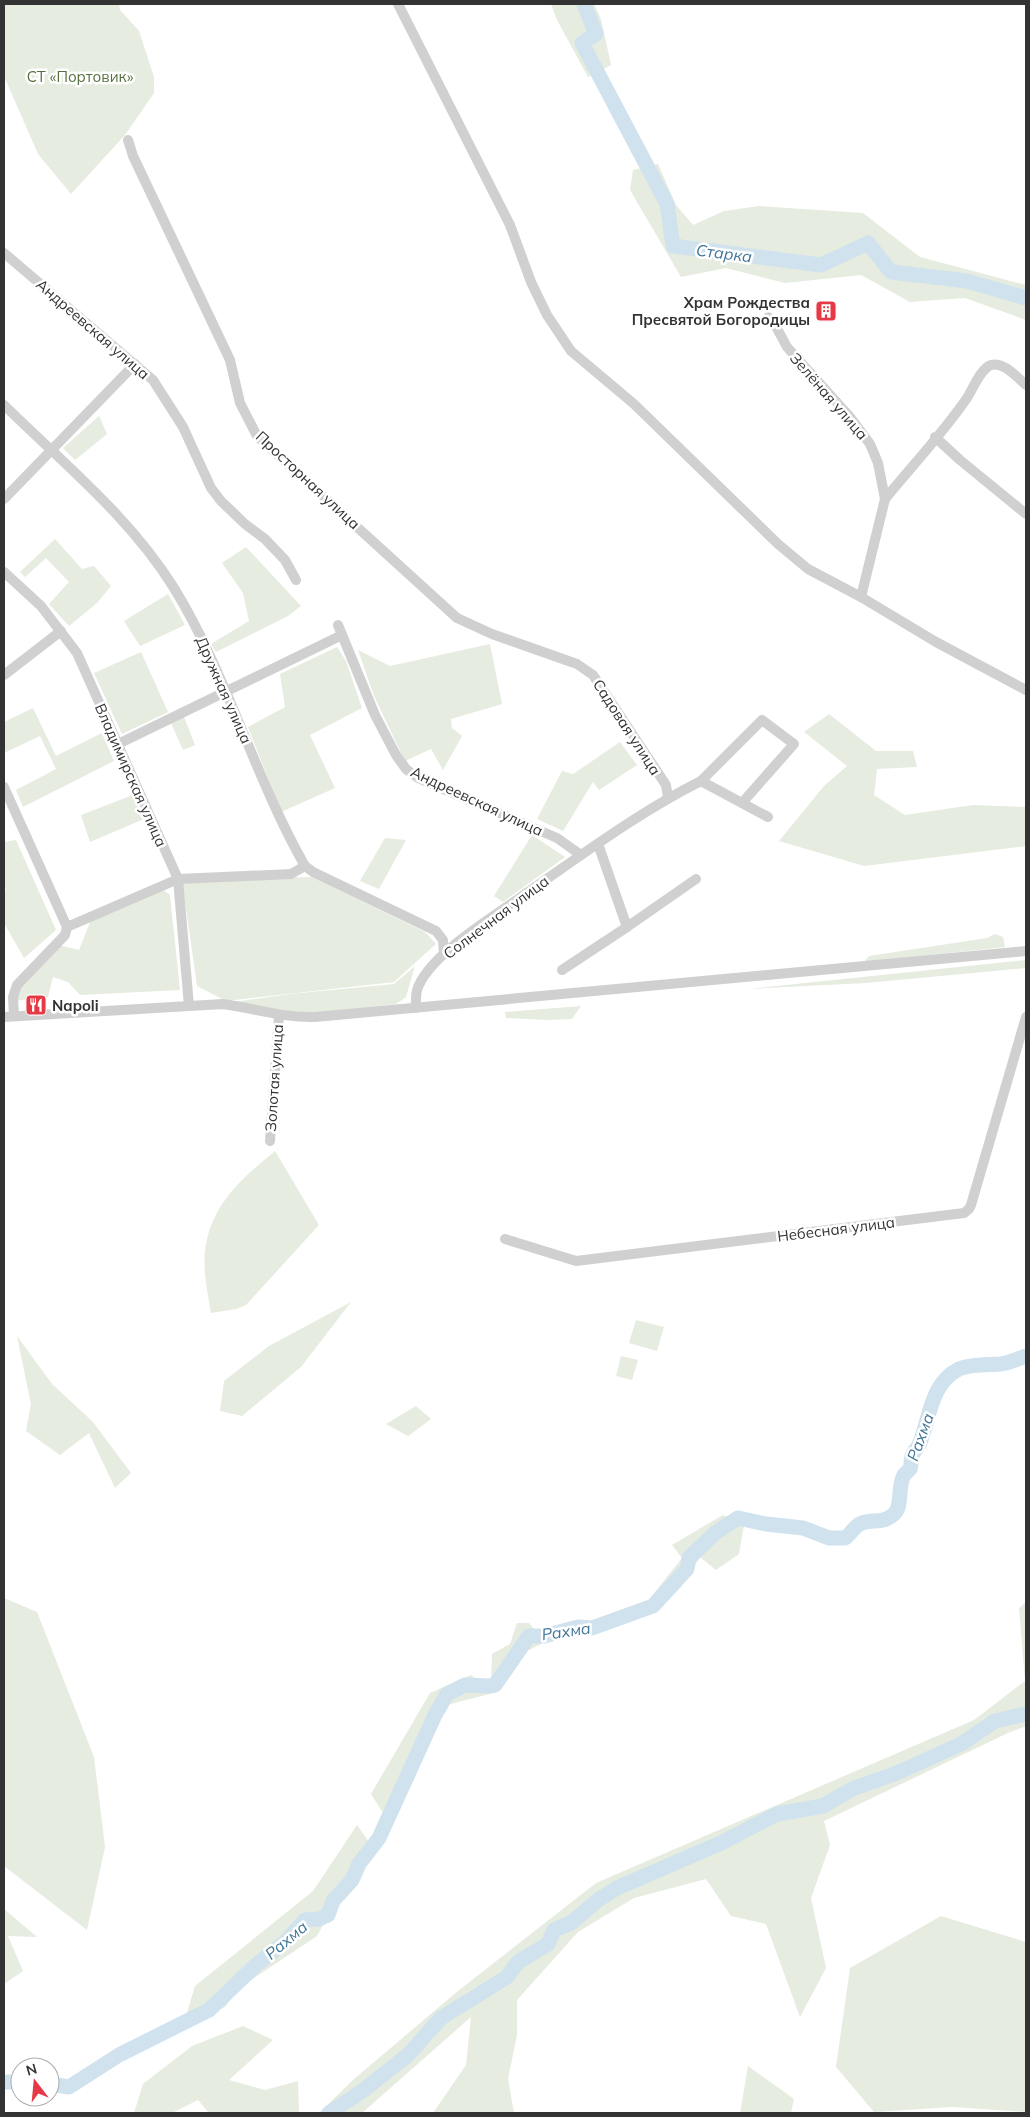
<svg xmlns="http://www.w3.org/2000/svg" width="1030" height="2117" viewBox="0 0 1030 2117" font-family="Mulish,sans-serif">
	<rect width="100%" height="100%" fill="#fff"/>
	<g fill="#e6ecdf">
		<polygon points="4,4 119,4 120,10 139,31 154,77 154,93 125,135 71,194 38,154 4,76"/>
		<polygon points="551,4 594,4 601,19 611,65 588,77 557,20"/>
		<polygon points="658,164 676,205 693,225 724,211 759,206 863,213 920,257 1026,285 1026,320 965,298 910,302 861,275 785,283 726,268 681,277 630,190 633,170"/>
		<polygon points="99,416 107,434 75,460 63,448"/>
		<polygon points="55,539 82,569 94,566 111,586 97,603 69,626 49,604 69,582 46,558 25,577 20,572"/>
		<polygon points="246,547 301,606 288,616 216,652 211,644 249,621 243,593 222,563"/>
		<polygon points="168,594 185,625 140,646 124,621"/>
		<polygon points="490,644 502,704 451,719 452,728 462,736 443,770 431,749 405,761 374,696 358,650 390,666"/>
		<polygon points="337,647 346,661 362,708 310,735 335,788 281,812 248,727 285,707 280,674"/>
		<polygon points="141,652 168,712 122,734 94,673"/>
		<polygon points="33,708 56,756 102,733 114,761 23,807 16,790 56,769 40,736 4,753 4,722"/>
		<polygon points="829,714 876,751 913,751 917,767 877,769 874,795 905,815 973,805 1026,807 1026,846 864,866 779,841 824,786 847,766 804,732"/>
		<polygon points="184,717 195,745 183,750 171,723"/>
		<polygon points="620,742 637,765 599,790 593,782 563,831 537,819 562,771 573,774"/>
		<polygon points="133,795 144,819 90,842 81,815"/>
		<polygon points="532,835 565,857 503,902 494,896"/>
		<polygon points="385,838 406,840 379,889 360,881"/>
		<polygon points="16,840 56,930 24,958 4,923 4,896 6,889 4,888 4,842"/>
		<polygon points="312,877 425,932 436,944 394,982 226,1001 197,986 182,880"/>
		<polygon points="161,888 170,895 180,990 80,995 68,982 53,977 48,997 14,1001 19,984 59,945 79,950 91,920"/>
		<polygon points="995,934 1003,937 1005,947 864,962 869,956 987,938"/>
		<polygon points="1026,960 1026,968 866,983 748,989"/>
		<polygon points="415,966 406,997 396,1004 327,1012 288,1012 234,1002 290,994 394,984"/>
		<polygon points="581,1006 572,1019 548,1020 506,1018 505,1012"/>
		<path d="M275,1151L319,1225L246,1305L236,1309L211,1313C207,1289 201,1264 207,1240C215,1201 246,1175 275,1151Z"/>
		<polygon points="351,1302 301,1367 242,1416 220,1411 224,1381 269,1346"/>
		<polygon points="636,1320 664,1327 657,1351 629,1343"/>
		<polygon points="17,1336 52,1384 93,1422 131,1473 115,1488 89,1433 60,1455 26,1431 31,1404"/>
		<polygon points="621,1356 638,1360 632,1380 616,1376"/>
		<polygon points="416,1406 431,1419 408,1436 386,1424"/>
		<polygon points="723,1515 744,1525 739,1554 716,1570 700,1557 681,1587 668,1600 647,1602 682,1558 672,1545"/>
		<polygon points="4,1598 37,1612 94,1757 105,1847 87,1930 4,1866"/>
		<polygon points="1026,1602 1026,1726 1008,1733 824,1821 830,1845 811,1898 826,1968 800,2017 766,1924 731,1916 706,1879 634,1898 578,1932 517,2000 517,2035 508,2079 514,2113 433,2113 466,2065 471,2017 362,2113 319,2113 354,2079 458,1991 596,1883 974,1720 1025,1681 1019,1608"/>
		<polygon points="517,1623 529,1623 545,1642 523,1653 506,1676 491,1680 492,1654 510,1644"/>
		<polygon points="471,1675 493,1693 447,1705 390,1824 371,1794 430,1693"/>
		<polygon points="357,1825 369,1842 317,1936 239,1988 225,2007 183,2026 195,1986 313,1891"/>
		<polygon points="4,1909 37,1937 8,1936 23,1971 4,1984"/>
		<polygon points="941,1916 1026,1942 1026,2112 952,2107 874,2112 836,2067 850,1968"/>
		<polygon points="243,2026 273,2040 229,2080 265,2090 298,2081 299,2112 209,2113 198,2100 172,2113 134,2113 143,2084 192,2046"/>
		<polygon points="748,2066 794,2099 791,2113 740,2113"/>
	</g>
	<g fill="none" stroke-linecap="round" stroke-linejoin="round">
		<g stroke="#cfe2ee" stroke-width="15">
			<polyline points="584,4 596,34 582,43 667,204 673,246 821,265 868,243 891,272 967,281 1026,298"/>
			<polyline points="4,2082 20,2082"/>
			<path d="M50,2084L69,2087L119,2055L209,2010L255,1966L285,1942L305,1920L319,1919L328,1915L333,1901L352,1880L359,1864L379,1838L435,1715L447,1694L465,1685L489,1686L495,1685L529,1636H544L578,1627L592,1628L653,1606L687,1569L689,1558L715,1533L738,1518L766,1524L803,1528L829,1538H845C851,1534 855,1525 862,1523C872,1519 884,1524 894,1514C903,1506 897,1487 904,1475C906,1473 908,1471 910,1469C912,1465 910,1458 913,1454C914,1451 917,1449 919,1445C930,1419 930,1383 959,1369C970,1364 988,1365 1000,1364C1009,1363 1018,1359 1026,1356"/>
			<polyline points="329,2113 361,2092 408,2055 441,2018 507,1977 518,1962 548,1944 554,1930 571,1923 598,1900 617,1888 721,1843 777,1814 823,1806 852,1789 897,1773 961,1744 995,1721 1026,1714"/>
		</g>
		<g stroke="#d0d0d0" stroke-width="10">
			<polyline points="398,4 510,225 531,282 547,315 571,351 634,404 778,544 808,569 861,597 936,642 1026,690"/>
			<polyline points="128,140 133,156 230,360 240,403 257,436 457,618 492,634 577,664 593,675 666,785 668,798"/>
			<polyline points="4,253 153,380 183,427 211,488 221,501 245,524 265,539 285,560 296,580"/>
			<polyline points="768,317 773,321 787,347 850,417 870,444 878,463 885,499 861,597"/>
			<path d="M4,405C63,463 130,517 174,588C228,676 254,777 305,866L313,872L436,931L443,940L444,954"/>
			<polyline points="935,437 960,460 1026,514"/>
			<polyline points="4,499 135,364"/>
			<path d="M885,499C912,466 943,433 967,398C973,389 980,369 991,365C1003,361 1018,378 1026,385"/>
			<polyline points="4,572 41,606 77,653 178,879 189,1006"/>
			<polyline points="338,625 375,715 396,755 406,769 418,778 557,838 581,855"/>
			<polyline points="4,675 61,631"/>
			<polyline points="118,744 342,635"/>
			<polyline points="701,781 762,720 794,744 742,803"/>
			<polyline points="4,787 67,927 178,879 291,874 305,866"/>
			<polyline points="627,927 696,879"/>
			<polyline points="562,970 627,927 598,844"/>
			<path d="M416,1008C416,1000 415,992 419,985C434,952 495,916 525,894C582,855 639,812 701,781L768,817"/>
			<polyline points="14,1016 13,997 17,985 65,935 67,927"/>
			<path d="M4,1017L223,1004C254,1008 283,1018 315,1017L1026,951"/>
			<polyline points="270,1141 279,1016"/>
			<polyline points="505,1239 576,1261 964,1213 969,1209 971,1205 1026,1017"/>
		</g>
	</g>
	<defs>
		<g id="building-square" transform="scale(1.125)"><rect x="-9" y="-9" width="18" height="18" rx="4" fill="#e63946" stroke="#fff"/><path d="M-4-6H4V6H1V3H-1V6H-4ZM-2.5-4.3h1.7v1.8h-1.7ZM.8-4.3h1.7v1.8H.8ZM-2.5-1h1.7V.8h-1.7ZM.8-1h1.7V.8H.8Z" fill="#fff"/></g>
		<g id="restaurant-square" transform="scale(1.125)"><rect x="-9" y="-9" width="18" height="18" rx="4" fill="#e63946" stroke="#fff"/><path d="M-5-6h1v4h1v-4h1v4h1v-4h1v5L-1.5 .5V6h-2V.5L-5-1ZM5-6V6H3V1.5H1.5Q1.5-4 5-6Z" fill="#fff"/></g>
	</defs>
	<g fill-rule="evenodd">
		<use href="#building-square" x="826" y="311"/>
		<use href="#restaurant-square" x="36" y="1005"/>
	</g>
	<g text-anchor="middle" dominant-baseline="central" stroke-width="5" stroke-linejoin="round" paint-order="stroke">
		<g font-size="15" fill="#56703f" stroke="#fff">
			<text x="80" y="76">СТ «Портовик»</text>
		</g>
		<g font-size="15" font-weight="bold" fill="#333" stroke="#fff" text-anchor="end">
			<text x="810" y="302">Храм Рождества<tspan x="810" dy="17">Пресвятой Богородицы</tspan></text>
			<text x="52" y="1005" text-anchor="start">Napoli</text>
		</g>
		<g font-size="15" fill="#333" stroke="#fff">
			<text transform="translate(93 329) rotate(41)">Андреевская улица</text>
			<text transform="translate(829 396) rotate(49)">Зелёная улица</text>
			<text transform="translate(308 480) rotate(43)">Просторная улица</text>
			<text transform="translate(224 690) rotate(66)">Дружная улица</text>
			<text transform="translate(627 727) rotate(57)">Садовая улица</text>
			<text transform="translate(131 775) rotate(66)">Владимирская улица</text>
			<text transform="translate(477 801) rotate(25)">Андреевская улица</text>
			<text transform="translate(496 917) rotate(-37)">Солнечная улица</text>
			<text transform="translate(274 1078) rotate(-86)">Золотая улица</text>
			<text transform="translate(836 1229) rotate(-7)">Небесная улица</text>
		</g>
		<g font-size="16" font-style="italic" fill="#3f7597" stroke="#fff">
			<text transform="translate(724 253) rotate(7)">Старка</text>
			<text transform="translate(920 1437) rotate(-70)">Рахма</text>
			<text transform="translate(566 1631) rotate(-8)">Рахма</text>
			<text transform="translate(286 1940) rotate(-40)">Рахма</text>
		</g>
	</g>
	<rect width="1030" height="2117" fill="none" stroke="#333333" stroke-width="10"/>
	<g transform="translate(35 2082) rotate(344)"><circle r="24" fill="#ffffff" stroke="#adadad"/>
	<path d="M0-4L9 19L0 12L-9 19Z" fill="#e63946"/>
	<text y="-8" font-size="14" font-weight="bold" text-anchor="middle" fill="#333333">N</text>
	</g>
</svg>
